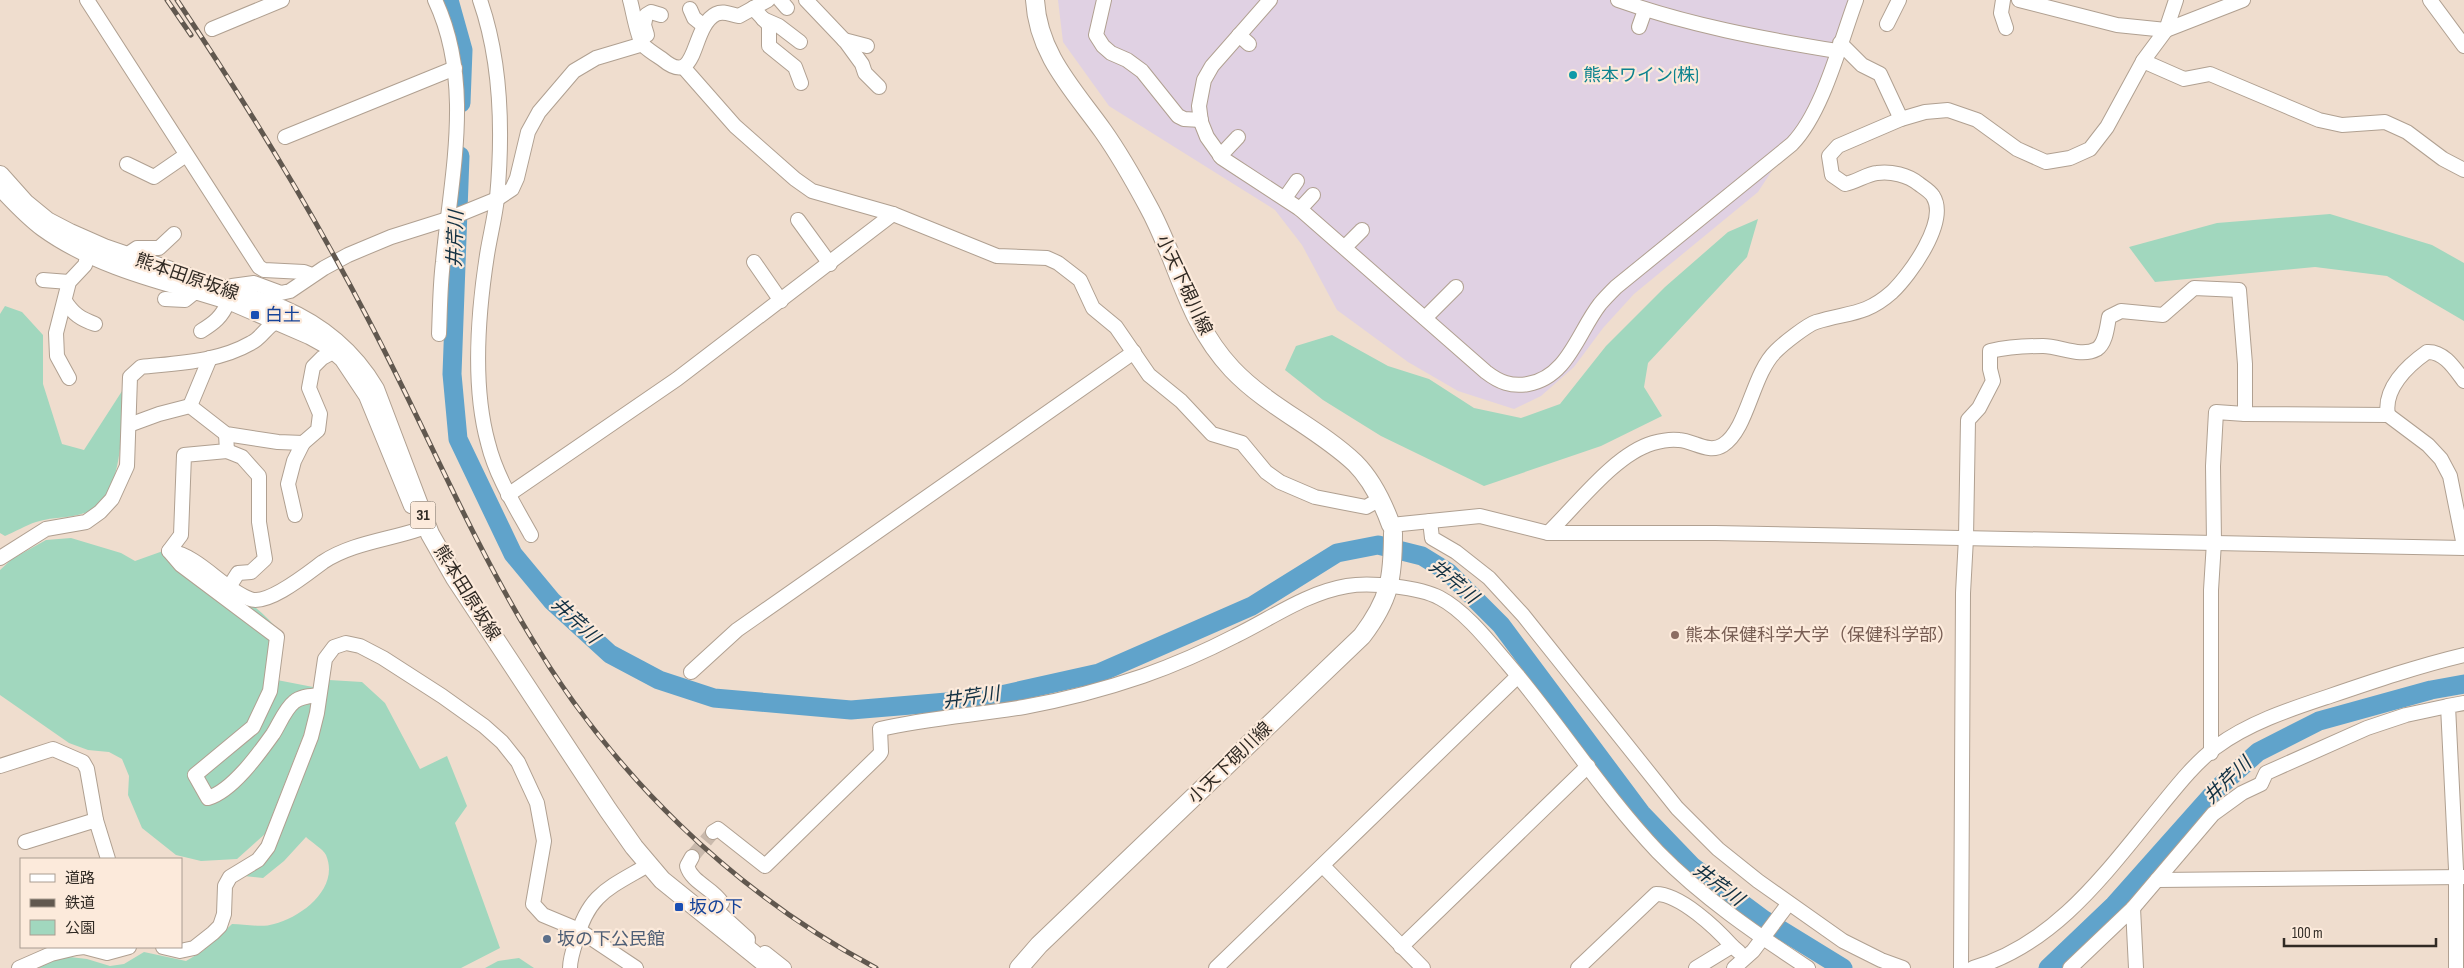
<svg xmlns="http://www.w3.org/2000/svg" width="2464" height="968" viewBox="0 0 2464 968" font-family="'Sofia Sans Condensed','Noto Sans JP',sans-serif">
	<rect width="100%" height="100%" fill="#efddce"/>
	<polygon fill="#e0d1e3" points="1058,0 1852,0 1807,117 1758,192 1634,294 1603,328 1574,367 1541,396 1514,409 1458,391 1408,362 1337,310 1302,245 1275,210 1109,106 1063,42"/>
	<g fill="#a1d7be">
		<polygon points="2330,214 2432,245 2464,263 2464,321 2387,276 2315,267 2155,282 2129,247 2217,223"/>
		<polygon points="1758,219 1747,257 1648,363 1644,387 1662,416 1601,446 1484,486 1381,436 1323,400 1285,370 1296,346 1332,335 1388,366 1429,379 1474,408 1521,418 1560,404 1606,346 1665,287 1728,232"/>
		<path d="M5,306L22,312L43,335V384L62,444L84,450L124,388C122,420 124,493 92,510C75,519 54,516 36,522C26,525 15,532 5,536L0,533V314Z"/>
		<path d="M71,538L121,553L135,561L163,551C206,575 253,596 283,636L277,680L313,687L309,721L265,834L237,859L201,861L176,855L142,828L128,795L129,776L122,759L109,752L88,750L69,743L0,695V570L12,559L46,540Z"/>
		<path d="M329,680L362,682L385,703L420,769L447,756L467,806L455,823L500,948L461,968H38L61,956L87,959L110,966L124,964L144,952L186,961L203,951L232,924C245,924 262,928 274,924C302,917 340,888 326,855C323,849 311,842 306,837L284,861L263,878L244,876L258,865Z"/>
		<polygon points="519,958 534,968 485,968 498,961"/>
	</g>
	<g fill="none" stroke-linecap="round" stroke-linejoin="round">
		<g stroke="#60a3cb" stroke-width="19">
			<polyline points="449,0 463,50 461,103"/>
			<polyline points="460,156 452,374 458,439 513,554 552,601 610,654 659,680 714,698 851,710 983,699 1099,673 1252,606 1337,553 1378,545 1422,556 1448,572 1501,625 1641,813 1692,866 1763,919 1843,968"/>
			<polyline points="2048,968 2114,905 2219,787 2258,752 2319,721 2431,690 2464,684"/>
		</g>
		<polyline stroke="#c9b9ac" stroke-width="14" stroke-dasharray="14 7" stroke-linecap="butt" points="692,857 713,832"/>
		<g stroke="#b0a091" stroke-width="16">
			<g id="minor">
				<polyline points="87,0 259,267 264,270 304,272 312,275"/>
				<path d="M435,0C474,83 451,175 443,262C440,286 440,310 439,334"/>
				<path d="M480,0C502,63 503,133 497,198C495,217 490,236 487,255C478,313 472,385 488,443C496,476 515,506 531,535"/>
				<path d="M630,0C633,10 637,37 643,45C648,50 656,55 662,59C699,90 690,27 716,14C724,10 731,15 739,16L768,0"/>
				<polyline points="780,0 787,8"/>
				<polyline points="806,0 846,42 862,64 865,73 879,87"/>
				<polyline points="1104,0 1096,35 1103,46 1111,53 1127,60 1142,71 1178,116 1184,119 1201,120"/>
				<path d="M1270,0L1212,66L1204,80L1199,106L1201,122L1207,137L1222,158L1300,209L1486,372C1499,382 1511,387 1528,384C1568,377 1578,332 1600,304C1605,298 1611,292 1616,287L1792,144C1823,112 1840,43 1856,0"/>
				<path d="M1618,0C1688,25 1763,39 1837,51"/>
				<polyline points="2003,0 2001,13 2006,28"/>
				<polyline points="2019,0 2117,25 2166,30 2243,0"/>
				<polyline points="2430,0 2464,46"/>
				<polyline points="753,8 769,25 769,46 795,67 801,83"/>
				<polyline points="690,9 694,18 704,26"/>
				<polyline points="763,19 779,26 800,42"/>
				<polyline points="1887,24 1899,0"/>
				<polyline points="1639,27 1645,10"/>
				<polyline points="212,29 282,0"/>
				<polyline points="647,35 644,25 646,15 651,12 661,15"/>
				<polyline points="1239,35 1249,44"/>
				<polyline points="844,40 867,46"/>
				<polyline points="1840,43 1862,65 1880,74 1901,119"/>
				<polyline points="2143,61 2184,79 2210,74 2319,120 2342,125 2385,122 2407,132 2443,159 2464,170"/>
				<polyline points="684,68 735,126 795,179 812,191 893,214 997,256 1047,258 1058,263 1080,280 1093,308 1116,327 1149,375 1181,401 1212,434 1242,443 1266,472 1280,482 1315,497 1366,507 1380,499"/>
				<polyline points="285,137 455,68"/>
				<polyline points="1220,156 1238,137"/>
				<polyline points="127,164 154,177 186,155"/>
				<path d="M0,189C13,203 26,217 42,229C86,261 143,278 195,292"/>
				<polyline points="1285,198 1297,181"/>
				<polyline points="1300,209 1313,195"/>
				<polyline points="798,220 830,264"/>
				<polyline points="1345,247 1362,230"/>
				<polyline points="131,252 137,248 159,248 174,234"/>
				<polyline points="754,262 781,301"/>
				<polyline points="43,280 69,282"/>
				<polyline points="232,286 254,283 281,293 290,291 324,268 348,255 391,237 448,219 497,199 512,189 517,178 528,132 539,112 574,71 596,58 643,44"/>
				<polyline points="236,294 228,302 309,337 327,347 342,360 366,396 411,506"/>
				<path d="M165,299L185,300L195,292L228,302C222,317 214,323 201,331"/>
				<path d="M65,301C73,314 81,319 95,324"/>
				<polyline points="1425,318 1456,287"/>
				<polyline points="69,378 57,356 56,333 69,282 85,265 88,254"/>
				<polyline points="190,406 210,358"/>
				<path d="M2388,415C2383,389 2407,366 2427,352C2444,351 2455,369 2464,381"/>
				<polyline points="129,425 159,414 190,406 226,434 278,442 303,443 318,430 320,414 309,388 313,367 322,358 333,352"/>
				<path d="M226,434L227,451L184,455L181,535L169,551C200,556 221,588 250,599C268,606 308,573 323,562C352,543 388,540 420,529"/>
				<polyline points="227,451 242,457 259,476 259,522 265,559 251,572 238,573 229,587"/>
				<polyline points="508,495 677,379 893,214"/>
				<polyline points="295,515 288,484 294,461 303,443"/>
				<polyline points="1430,521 1432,538 1456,552 1489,578 1523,615 1677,808 1718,849 1758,881 1843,941 1881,960 1903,968"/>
				<polyline points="1391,525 1480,516 1548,533 1715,533 2464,548"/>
				<path d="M1548,533C1577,505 1615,454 1653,443C1660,441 1672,439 1679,440C1694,441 1709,454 1723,445C1748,429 1752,374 1776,351C1784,343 1807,325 1816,322C1848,312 1865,316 1892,292C1910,275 1949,221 1933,196C1930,191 1923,187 1919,184C1908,175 1891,171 1877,173C1867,174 1856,182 1845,184L1832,175L1829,156L1838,146L1901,119L1925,112L1948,110L1977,120L2017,149L2046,162L2070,158L2090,149L2107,127L2143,61L2166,30L2176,0"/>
				<path d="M169,551L181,565L277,637L270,691L253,727L195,775L208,798C232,791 258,755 273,734C279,725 285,709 294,702C301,696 311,696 319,695"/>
				<path d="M0,558L46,529L86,522L100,512L112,499L127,466L130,377L141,367C178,363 218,362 251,343C260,339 266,328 274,323"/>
				<polyline points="691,672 737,630 1134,352"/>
				<polyline points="2211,753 2211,590 2214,542 2213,466 2216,412 2245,414 2388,415 2428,445 2441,459 2450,476 2464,546"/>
				<polyline points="0,766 53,749 83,762 87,769 96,820"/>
				<path d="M713,832L718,829L765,866L879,755L881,752L880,729C928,718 976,715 1024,707C1063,700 1105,689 1143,676C1174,665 1206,651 1235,636C1272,618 1306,593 1347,586C1370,582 1420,587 1440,598C1465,611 1490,643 1508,664C1560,725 1603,794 1658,852C1702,897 1756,934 1808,968"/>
				<polyline points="25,842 96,820 108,859"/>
				<path d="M692,857L687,866C692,883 713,888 722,903L715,909L748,939L747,948"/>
				<polyline points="1323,866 1423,968"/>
				<polyline points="2157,880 2464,877"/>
				<polyline points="2133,908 2213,814 2242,793 2261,784 2266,773 2367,728 2406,715 2448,706"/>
				<polyline points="163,947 180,951 194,948 213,933 220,926 224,914 225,886 230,877 258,860 268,847 311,737 317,713 325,659 334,647 346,643 360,646 383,658 442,696 484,726 502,742 518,762 537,803 544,841 533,904 543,915 579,930 636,968"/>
				<polyline points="1401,947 1588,766"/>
				<polyline points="765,953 784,968"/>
				<polyline points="19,968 51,954 76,948 84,947 107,953 129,947"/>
				<path d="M570,968C570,959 573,950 576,941C588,894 609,888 648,865"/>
				<polyline points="1216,968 1518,676"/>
				<path d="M1578,968L1656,894C1680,894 1716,928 1732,946"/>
				<polyline points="1696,968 1732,946 1739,952"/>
				<polyline points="1734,968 1753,951 1786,907"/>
				<path d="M1961,968L1963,593L1966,538L1968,420L1979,408L1993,381L1990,369V351C2008,347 2025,346 2043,346C2060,346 2081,358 2097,349C2106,343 2107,327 2109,317L2121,311L2163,315L2194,288L2239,290L2245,364V414"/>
				<path d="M1973,968C2056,944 2107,871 2159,808C2177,786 2194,764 2216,747C2250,722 2291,709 2330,696C2374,681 2418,666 2464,655"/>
				<polyline points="2070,968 2133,908 2136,968"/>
				<polyline points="2456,968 2456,869 2448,706 2464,703"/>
			</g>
		</g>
		<g stroke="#b0a091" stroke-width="20">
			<g id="major">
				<path d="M1035,0C1038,54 1073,89 1103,131C1120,155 1134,180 1148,206C1179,262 1186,320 1232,369C1268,407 1318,428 1355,463C1372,480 1383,503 1391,525"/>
				<path d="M0,175L25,203L47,221L70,233L104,248L282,309C322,326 353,352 375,389L430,534L455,578L608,810L634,847L662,880L771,968"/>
				<path d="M1019,968L1039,945L1362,636C1390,599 1393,578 1393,533"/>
			</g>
		</g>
		<use href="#minor" stroke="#fff" stroke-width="14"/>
		<use href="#major" stroke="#fff" stroke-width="18"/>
		<g stroke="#61584f" stroke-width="5">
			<g id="rail">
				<polyline points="167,0 191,35"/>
				<path d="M177,0C246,103 311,209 368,319C423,423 468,533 529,634C612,774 733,892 876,968"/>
			</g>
		</g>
		<use href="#rail" stroke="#fceadb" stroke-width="3" stroke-dasharray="9" stroke-linecap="butt"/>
	</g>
	<circle fill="#0f9aa8" stroke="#fceadb" stroke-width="2" cx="1573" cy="75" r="5"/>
	<g fill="#1a4fb4" stroke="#fceadb" stroke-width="2">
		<rect x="250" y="310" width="10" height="10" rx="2.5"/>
		<rect x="674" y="902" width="10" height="10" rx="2.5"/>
	</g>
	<circle fill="#8d6e63" stroke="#fceadb" stroke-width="2" cx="1675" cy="635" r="5"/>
	<circle fill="#5c6f8a" stroke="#fceadb" stroke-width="2" cx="547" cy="939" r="5"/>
	<g text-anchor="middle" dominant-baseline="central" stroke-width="4.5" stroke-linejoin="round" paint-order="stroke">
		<rect fill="#fceadb" stroke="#6d645b" stroke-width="1" x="410.5" y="501.5" width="25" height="27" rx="4"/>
		<g font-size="16" font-weight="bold" fill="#302a24">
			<text x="423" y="515">31</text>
		</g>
		<g font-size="18" fill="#0d838f" stroke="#fceadb" text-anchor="start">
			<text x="1583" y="75">熊本ワイン(株)</text>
		</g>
		<g font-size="18" fill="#302a24" stroke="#fceadb">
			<text transform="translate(187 277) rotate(19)">熊本田原坂線</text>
			<text transform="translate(1184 285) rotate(65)">小天下硯川線</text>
			<text transform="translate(467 593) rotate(58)">熊本田原坂線</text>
			<text transform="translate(1230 763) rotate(-44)">小天下硯川線</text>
		</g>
		<g font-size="18" fill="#164399" stroke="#fceadb" text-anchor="start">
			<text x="265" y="315">白土</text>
			<text x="689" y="907">坂の下</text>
		</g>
		<g font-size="18" fill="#785e54" stroke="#fceadb" text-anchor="start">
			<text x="1685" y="635">熊本保健科学大学（保健科学部）</text>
		</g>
		<g font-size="18" fill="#4e5e75" stroke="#fceadb" text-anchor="start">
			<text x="557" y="939">坂の下公民館</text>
		</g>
		<g font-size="19" font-style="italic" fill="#113042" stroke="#fceadb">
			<text transform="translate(456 239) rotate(-88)">井芹川</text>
			<text transform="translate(1453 582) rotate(40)">井芹川</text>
			<text transform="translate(575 621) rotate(43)">井芹川</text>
			<text transform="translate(971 698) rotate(-8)">井芹川</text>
			<text transform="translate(2228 781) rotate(-44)">井芹川</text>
			<text transform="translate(1718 885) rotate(37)">井芹川</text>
		</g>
	</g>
	<rect x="20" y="858" width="162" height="90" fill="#fceadb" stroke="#aa9d92"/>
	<rect x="30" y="874" width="25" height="8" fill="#ffffff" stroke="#aa9d92"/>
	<text x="65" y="883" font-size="15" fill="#302a24">道路</text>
	<rect x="30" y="899" width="25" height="8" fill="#61584f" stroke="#aa9d92"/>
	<text x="65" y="908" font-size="15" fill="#302a24">鉄道</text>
	<rect x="30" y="920" width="25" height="15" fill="#a1d7be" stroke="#aa9d92"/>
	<text x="65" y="933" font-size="15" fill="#302a24">公園</text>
	<path d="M2284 938v8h152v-8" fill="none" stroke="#302a24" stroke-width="2.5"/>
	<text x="2292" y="938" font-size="15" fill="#302a24" stroke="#fceadb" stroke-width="4" paint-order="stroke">100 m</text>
</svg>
